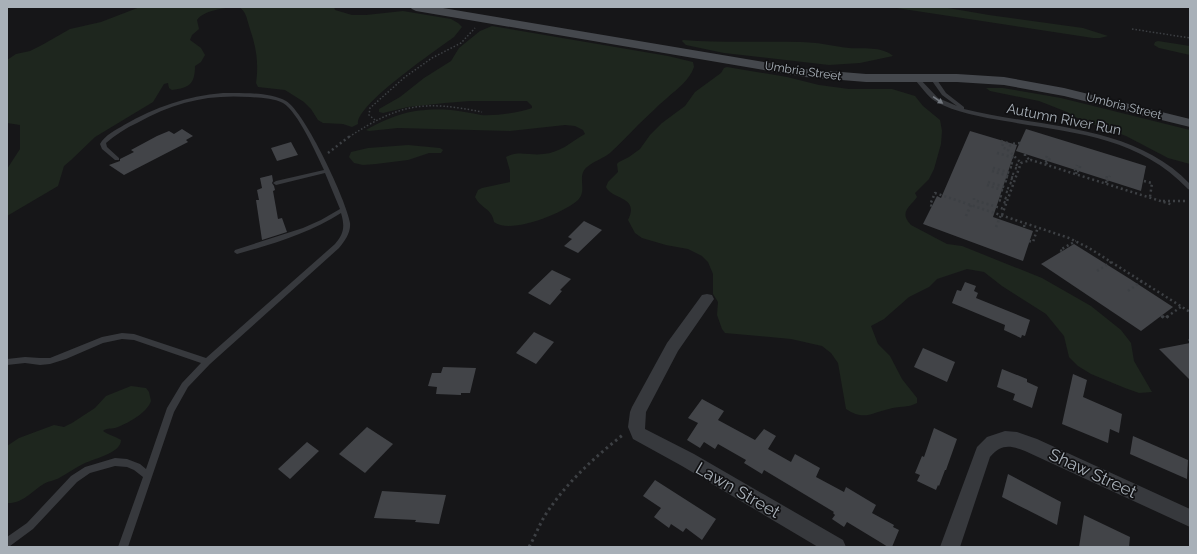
<svg xmlns="http://www.w3.org/2000/svg" width="1197" height="554" viewBox="0 0 1197 554" font-family="Raleway,sans-serif">
	<rect width="100%" height="100%" fill="#161618"/>
	<g fill="#1e261e">
		<path d="M140,7H236C224,8 204,10 197,20L199,29L192,35L190,40L201,48L205,55L201,62L195,66C195,83 190,88 172,90L169,88L168,83L164,84L153,102L95,137L71,160L64,166L58,186L7,216V169L20,149V125L7,123V60L16,54L30,51L42,45L70,29L101,22Z"/>
		<path d="M239,7H334L335,10L352,15H366L403,11L451,19L458,23L462,27L454,37C438,49 355,105 358,124L352,127L343,124L323,123L318,120L311,109L304,102L285,90L258,87L256,83C259,62 256,46 249,26C247,19 246,11 239,7Z"/>
		<polygon points="890,7 948,8 989,15 1083,28 1108,36 1100,38 1093,38"/>
		<path d="M492,26L668,56L693,62L694,67C689,81 678,88 667,98C657,106 648,116 638,125C629,134 620,144 610,153C604,158 594,161 587,167C576,176 588,190 578,200C564,213 510,235 494,222C492,208 481,209 475,197L478,190L482,188L510,182V171L506,157C518,150 531,156 543,154C560,153 571,142 585,134L583,130L575,126L565,125L510,131L398,128L369,131L366,130C397,113 416,108 451,110C461,111 471,113 481,115C496,116 518,113 532,108V106L527,101H470L445,103L408,107L383,113L379,112V109L400,97L424,78L451,61L459,48L480,31Z"/>
		<path d="M683,40C722,43 761,41 800,42C817,42 832,46 849,48C862,49 882,46 893,56L860,63L829,65L724,53L686,45L682,41Z"/>
		<polygon points="1158,41 1190,46 1190,55 1159,48 1154,45 1155,42"/>
		<path d="M727,67L787,77L819,85L849,89H892L915,96L923,106L940,120L942,131L941,144L934,169L929,179L915,193L917,197C911,206 898,212 911,225L947,244L962,246L1042,278L1091,306L1121,330L1131,343L1134,361L1152,392L1139,393L1125,388L1091,374L1078,366L1069,357L1064,336L1046,314L1002,286L984,272L967,269L937,279L929,287L909,297L884,319L871,326L878,344L890,356L902,379L917,398V403C908,408 898,406 889,409C871,413 864,421 846,409L838,363L831,353L822,346L791,339L725,333L722,329L717,315L718,302L713,294V274L708,262L702,256L688,249L666,245L642,238L635,233L628,220C640,196 612,200 606,187L608,182L618,172L617,164L619,162L629,157L640,149L650,135L662,123L685,106L695,92L721,73L724,68Z"/>
		<polygon points="986,88 1003,88 1061,98 1190,130 1190,164 1168,158 1126,136 1099,126 1086,123 1067,112 1039,101 990,91"/>
		<polygon points="408,145 440,148 443,150 441,153 429,153 408,160 376,164 363,165 354,163 349,157 351,152 368,148"/>
		<path d="M131,386L146,388L149,392L151,401C147,413 127,424 115,428C110,429 106,428 103,431C108,435 115,436 121,440C121,454 91,459 81,465C73,469 67,474 59,478C54,481 47,481 42,485C31,492 22,504 7,503V446L19,438L54,425L64,427L72,423L95,408L106,396Z"/>
	</g>
	<g fill="#424448">
		<polygon points="182,129 193,136 186,140 188,142 124,175 109,165 120,161 120,159 134,152 131,150 157,136 169,131 174,134"/>
		<polygon points="1026,129 1146,166 1141,191 1016,151"/>
		<polygon points="970,131 1017,145 993,217 1033,231 1023,261 923,224 937,196 941,198"/>
		<polygon points="291,142 298,155 277,161 271,148"/>
		<polygon points="272,175 273,181 272,183 274,186 275,190 273,191 278,219 282,218 287,232 262,240 256,200 259,200 257,190 262,188 260,178"/>
		<polygon points="584,221 602,230 578,253 564,246 572,239 568,237"/>
		<polygon points="1074,244 1130,279 1173,307 1141,331 1041,264"/>
		<polygon points="552,270 571,279 560,290 562,291 550,305 528,293"/>
		<polygon points="965,282 976,286 974,291 978,293 976,298 1030,320 1025,336 1022,335 1021,338 1004,330 1005,325 952,303 957,290 961,291"/>
		<polygon points="534,332 554,342 536,364 516,353"/>
		<polygon points="1190,343 1190,380 1159,349"/>
		<polygon points="923,348 955,362 947,382 914,367"/>
		<polygon points="443,367 476,368 470,393 461,393 461,395 436,394 437,387 428,386 432,373 441,373"/>
		<polygon points="1002,369 1027,379 1027,382 1038,387 1032,408 1013,400 1015,394 997,387"/>
		<polygon points="1073,374 1087,380 1083,397 1122,414 1119,433 1110,429 1108,443 1062,424"/>
		<polygon points="702,399 724,411 718,420 755,440 764,429 776,436 768,449 791,462 795,454 820,468 816,477 844,492 846,487 876,505 872,513 894,525 893,527 899,530 892,547 888,547 880,542 847,522 844,527 832,519 835,515 833,513 834,512 764,470 762,474 744,463 746,460 718,444 715,449 704,442 700,448 687,440 698,423 688,418"/>
		<polygon points="367,427 393,444 365,473 339,454"/>
		<polygon points="934,428 957,439 946,470 945,470 939,486 938,485 936,490 917,481 920,475 915,473 922,456 924,457"/>
		<polygon points="1133,436 1188,460 1187,479 1130,454"/>
		<polygon points="307,442 319,451 290,479 278,469"/>
		<polygon points="1008,474 1061,502 1057,525 1002,497"/>
		<polygon points="655,480 716,519 702,540 686,528 683,532 671,524 669,528 654,517 661,508 643,496"/>
		<polygon points="382,491 446,495 439,524 415,522 416,520 374,518"/>
		<polygon points="1084,515 1130,537 1129,547 1079,547"/>
	</g>
	<g fill="none" stroke-linecap="round" stroke-linejoin="round">
		<g stroke="#3d4044" stroke-width="1.5" stroke-dasharray="1.5 2" stroke-linecap="butt">
			<polyline points="1132,29 1190,38"/>
			<polyline points="375,120 369,115 370,108 405,77 432,58 461,43 475,28"/>
			<path d="M349,137C399,104 423,100 482,112"/>
		</g>
		<g stroke="#3d4044" stroke-width="2.5" stroke-dasharray="2 3" stroke-linecap="butt">
			<polyline points="1001,141 1011,144"/>
			<polyline points="1020,143 1011,144 1008,150 1021,163"/>
			<polyline points="1003,144 1002,147 1008,150"/>
			<polyline points="328,153 350,136"/>
			<polyline points="997,153 1015,158"/>
			<polyline points="1025,154 1025,156 1030,160"/>
			<polyline points="1047,156 1045,160 1047,162"/>
			<polyline points="1011,163 1020,166"/>
			<polyline points="1046,164 1051,157"/>
			<polyline points="1010,167 1019,169"/>
			<polyline points="993,168 1017,175"/>
			<polyline points="992,171 1015,178"/>
			<polyline points="1077,171 1079,171 1080,166"/>
			<polyline points="1076,174 1077,171 1075,170 1077,165"/>
			<polyline points="1006,177 1015,180"/>
			<polyline points="1005,181 1013,184"/>
			<polyline points="1107,181 1110,176"/>
			<polyline points="1144,181 1152,183 1150,197"/>
			<polyline points="988,182 1011,189"/>
			<polyline points="1106,183 1107,175"/>
			<polyline points="987,185 1010,193"/>
			<polyline points="1000,196 1008,199"/>
			<polyline points="974,198 974,200 1004,209"/>
			<polyline points="999,200 1006,203"/>
			<polyline points="1163,201 1186,201"/>
			<polyline points="932,206 930,205 935,193 1069,238 1089,248 1190,312"/>
			<polyline points="1002,215 1021,163 1031,160 1173,205"/>
			<polyline points="966,216 971,205"/>
			<polyline points="996,227 1001,215"/>
			<polyline points="1024,227 1025,223"/>
			<polyline points="1029,241 1033,242 1038,227"/>
			<polyline points="1062,251 1060,250 1076,241"/>
			<polyline points="1097,271 1111,262"/>
			<polyline points="1128,291 1142,281"/>
			<polyline points="1161,316 1163,317"/>
			<polyline points="1167,317 1182,306"/>
		</g>
		<g stroke="#3d4044" stroke-width="3" stroke-dasharray="2.5 3.5" stroke-linecap="butt">
			<polyline points="1162,316 1165,319 1168,316"/>
			<polyline points="1190,339 1190,341"/>
			<path d="M529,547C536,535 540,522 548,511C568,481 596,456 624,434"/>
		</g>
		<g fill="#37393d" fill-rule="evenodd">
			<path d="M916,76L918,77L938,98L957,106L942,95L930,78L935,77L946,93L964,107V109C1040,128 1133,124 1190,184V190L1188,189C1138,136 1073,133 1005,121C982,117 956,113 935,101C927,96 921,86 914,79V77Z"/>
			<path d="M223,93C241,93 270,92 286,101C305,112 347,202 350,223C351,232 345,241 339,248L210,364L188,387L174,412L128,547H118L143,477L134,470L127,467L115,466L90,473L77,482L33,529L10,546L7,547V537L27,523L71,476L85,467L115,458L127,459L140,464L146,469L167,408L182,383L201,363L134,340L122,339L103,343L66,359L50,364L40,365L25,363L7,365V359L25,357L40,358H50L102,337L122,333L134,334L206,358L335,244C344,233 345,227 341,213C310,233 273,244 237,254L234,252L235,250L303,228L321,220L340,209L325,173L276,185L273,183L276,181L324,170C316,153 298,112 283,103C273,98 261,98 250,97C208,94 174,102 137,123C126,128 115,135 106,143L107,147L119,158V160H115L102,149L100,144C105,135 116,130 124,125C156,107 186,96 223,93Z"/>
		</g>
		<g fill="#37393d" fill-rule="evenodd">
			<polygon points="707,294 712,295 714,299 678,351 646,412 645,429 694,454 843,540 846,547 818,547 682,466 633,439 628,427 630,412 632,407 667,343 702,295"/>
			<path d="M1005,431L1017,432L1037,439L1190,509V527L1025,451C1010,445 1001,444 990,457L960,547H940L977,447L987,437Z"/>
		</g>
		<polygon fill="#45484d" fill-rule="evenodd" points="410,7 437,7 805,69 866,74 957,74 1004,77 1064,88 1190,119 1190,127 1064,96 1004,85 957,82 866,82 805,77 416,11 412,9"/>
	</g>
	<defs><path id="oneway-solid" d="M-6-.8H1V-3.2L6.5 0L1 3.2V.8H-6Z"/></defs>
	<use fill="#757a81" href="#oneway-solid" transform="translate(938 100) rotate(35)"/>
	<g text-anchor="middle" dominant-baseline="central" stroke-width="3.5" stroke-linejoin="round" paint-order="stroke">
		<g font-size="12" fill="#a8b0b8" stroke="#111113">
			<text transform="translate(803 71) rotate(8)">Umbria Street</text>
			<text transform="translate(1124 106) rotate(14)">Umbria Street</text>
		</g>
		<g font-size="14" fill="#a8b0b8" stroke="#111113">
			<text transform="translate(1064 119) rotate(11)">Autumn River Run</text>
		</g>
		<g font-size="17" fill="#a8b0b8" stroke="#111113">
			<text transform="translate(1093 473) rotate(25)">Shaw Street</text>
			<text transform="translate(738 490) rotate(30)">Lawn Street</text>
		</g>
	</g>
	<rect width="1197" height="554" fill="none" stroke="#a8b0b8" stroke-width="16"/>
</svg>
